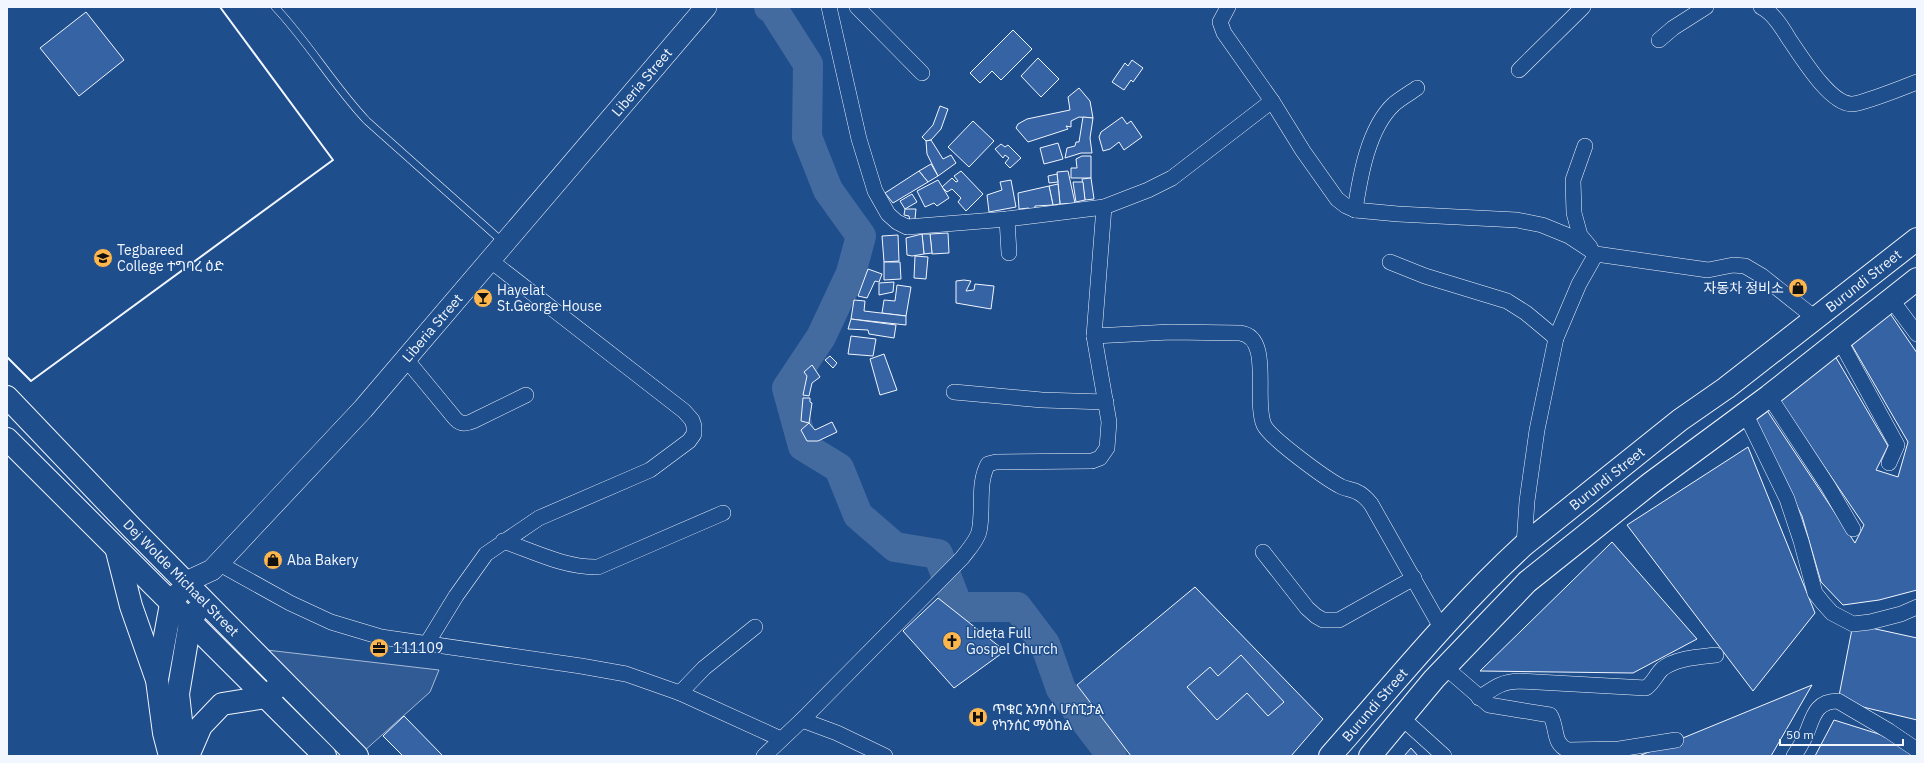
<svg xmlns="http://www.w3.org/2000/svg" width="1924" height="763" viewBox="0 0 1924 763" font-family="'IBM Plex Sans','Noto Sans Ethiopic','Noto Sans KR',sans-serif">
	<rect width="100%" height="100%" fill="#1f4e8c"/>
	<polygon fill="#305b95" stroke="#a8bbd7" points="258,649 439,670 430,692 363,752"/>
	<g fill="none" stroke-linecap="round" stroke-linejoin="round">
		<polyline stroke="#446ba0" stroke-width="30" points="769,7 773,9 808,64 807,137 828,190 861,236 851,273 821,337 787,388 803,446 839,468 858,515 895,547 938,554 958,607 1017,607 1045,644 1061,689 1112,756"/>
	</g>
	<g fill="#3563a3" stroke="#f2f6ff">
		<polygon points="86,12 124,60 79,96 40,48"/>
		<polygon points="1013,30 1032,49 1001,80 992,71 980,83 970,73"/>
		<polygon points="1038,58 1059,79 1041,97 1021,76"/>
		<polygon points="1132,60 1143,68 1133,82 1131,80 1124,90 1112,82 1125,63 1128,66"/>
		<polygon points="1079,88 1090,101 1093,118 1079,117 1071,121 1071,127 1066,126 1068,129 1028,142 1016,128 1018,124 1027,119 1070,110 1068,97"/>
		<polygon points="940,106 948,109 941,129 931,140 926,141 922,137 933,125"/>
		<polygon points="1083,117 1093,118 1090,138 1092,153 1081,153 1065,158 1067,148 1075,146 1076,142 1079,142"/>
		<polygon points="1122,117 1127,124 1131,121 1142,137 1124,150 1119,142 1110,149 1103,151 1099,137 1101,132"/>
		<polygon points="973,121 994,141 969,167 948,147"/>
		<polygon points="931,140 943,159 951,155 956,163 938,176 927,154 926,141"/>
		<polygon points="1058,143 1063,159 1044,164 1040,148"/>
		<polygon points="1001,144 1005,147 1008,145 1021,158 1010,168 1005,163 1009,158 1005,155 1003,158 995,149"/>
		<polygon points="1082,156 1091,156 1091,178 1071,178 1071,168 1077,168 1076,159"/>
		<polygon points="931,164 938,176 928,182 919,171"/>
		<polygon points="919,171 928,182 893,203 885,193"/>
		<polygon points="961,171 983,194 966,211 958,202 961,198 952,189 947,192 942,187 952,178 956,182 958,181 954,176"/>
		<polygon points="1068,171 1075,203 1060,204 1057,172"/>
		<polygon points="1057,174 1058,182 1049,183 1048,176"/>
		<polygon points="1091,178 1094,199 1085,200 1082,179"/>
		<polygon points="938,180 949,198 937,206 934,203 925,207 917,191"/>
		<polygon points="1011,180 1016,207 989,212 987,195 1002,190 1000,182"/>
		<polygon points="1073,182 1083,182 1085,200 1076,202"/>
		<polygon points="1058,184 1060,204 1053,205 1049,186"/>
		<polygon points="1049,186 1053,205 1035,206 1035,208 1030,210 1029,208 1019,209 1018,193"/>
		<polygon points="912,194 917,202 905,209 900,201"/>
		<polygon points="905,209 916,209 915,219 910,221 909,216 904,215"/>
		<polygon points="948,233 949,253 932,254 930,234"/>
		<polygon points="922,234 930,234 932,253 924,254"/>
		<polygon points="922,234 924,254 912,256 907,255 906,238"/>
		<polygon points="898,235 899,261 884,262 882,236"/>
		<polygon points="915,256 928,257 926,279 914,278"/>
		<polygon points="884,262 900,262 901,279 884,280"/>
		<polygon points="868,269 882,274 879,282 875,281 867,298 858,296"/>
		<polygon points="964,280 971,281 966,291 974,290 975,284 994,286 991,309 956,303 956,281"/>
		<polygon points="894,282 893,292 879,295 879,283"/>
		<polygon points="897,285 911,287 906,316 882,313 884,300 895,301"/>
		<polygon points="854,300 865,301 864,311 906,316 906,325 851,319"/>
		<polygon points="1889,312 1917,353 1917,590 1879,600 1843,605 1821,582 1802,516 1753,418 1766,409 1855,543 1864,525 1778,399 1835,356 1888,446 1876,470 1898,477 1908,442 1850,342"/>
		<polygon points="851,319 896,325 894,338 869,334 868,330 848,329"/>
		<polygon points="851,336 876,339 873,356 848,354"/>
		<polygon points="884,354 897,390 880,395 870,359"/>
		<polygon points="830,356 837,363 833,368 825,360"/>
		<polygon points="812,365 820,377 812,383 809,396 803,395 807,376 804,372"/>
		<polygon points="803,398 810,398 810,402 812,403 809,423 801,421"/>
		<polygon points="832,422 837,432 818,441 807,441 801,430 809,423 815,430"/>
		<polygon points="1748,447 1815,613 1753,691 1627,525"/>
		<polygon points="1612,542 1697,639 1633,673 1480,671"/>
		<polygon points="1195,587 1323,719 1291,756 1131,756 1077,685"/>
		<polygon points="938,598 1005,651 954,688 903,631"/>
		<polygon points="1853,624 1917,638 1917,720 1838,701"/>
		<polygon points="1241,655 1284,702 1268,716 1247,693 1217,720 1187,687 1210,667 1218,676"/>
		<polygon points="1812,685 1771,756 1639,756"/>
		<polygon points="404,716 443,756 403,756 383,736"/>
		<polygon points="1834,720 1917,746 1917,756 1815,756"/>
		<polygon points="1411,748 1418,756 1404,756"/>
	</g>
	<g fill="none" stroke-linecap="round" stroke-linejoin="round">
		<g stroke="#f2f6ff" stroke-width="8">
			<path id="lane" d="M275,7C309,43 333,85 367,121L504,243"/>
		</g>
		<g stroke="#f2f6ff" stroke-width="16">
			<g id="street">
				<polyline points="829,7 859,139 875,191 888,214 897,222 907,227 1007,219 1104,207 1148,190 1172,178 1272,101"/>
				<polyline points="857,7 922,73"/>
				<polyline points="1228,7 1220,22 1224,33 1272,101 1303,151 1337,199 1346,206 1355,210 1398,214 1517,220 1542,225 1569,236 1596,254 1708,270 1733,265 1745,266 1762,276 1815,318"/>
				<path d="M1761,7C1773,12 1783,29 1789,39C1801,56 1829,103 1851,104C1859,105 1907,86 1917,82"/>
				<polyline points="1659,40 1673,28 1706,7"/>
				<polyline points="1519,70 1583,7"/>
				<polyline points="1585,146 1573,180 1574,213 1580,235 1590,247"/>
				<path d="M1355,210C1360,177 1368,128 1394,104C1401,98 1410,93 1417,88"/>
				<polyline points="1007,219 1009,253"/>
				<polyline points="1390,262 1425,276 1507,301 1526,313 1556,338"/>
				<polyline points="1891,299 1917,334"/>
				<path d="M1094,336L1170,332L1240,333C1273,337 1253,400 1264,425C1270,438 1325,478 1340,486C1345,489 1352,489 1357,492C1362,494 1367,499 1371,504L1442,629"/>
				<polyline points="1840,341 1897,445 1889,463"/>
				<path d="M406,359L453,416C459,424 464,425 473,421L526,395"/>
				<polyline points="954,392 1042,400 1106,402"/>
				<polyline points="1769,396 1828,486 1853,529"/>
				<polyline points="1745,413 1787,499 1801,541 1815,593 1823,603 1832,613 1853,624 1870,622 1901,614 1917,607"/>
				<path d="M503,541C533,551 565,568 598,567L723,513"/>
				<polyline points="1524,545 1527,501 1537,430 1556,338 1579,284 1596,254"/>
				<polyline points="1263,552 1307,608 1316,616 1323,620 1339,620 1414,578"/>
				<polyline points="218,563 290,603 331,622 381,637 581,666 626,674 680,693 781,739"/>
				<polyline points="426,645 456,596 486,554 539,518 650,470 689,441 694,434 694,426 692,420 684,411 491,261"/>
				<path d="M1446,668L1489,705L1550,715C1558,727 1552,744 1568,750L1619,749L1676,740"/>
				<polyline points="680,693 704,668 755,627"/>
				<path d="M1479,698C1494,688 1500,682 1519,681L1646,688C1653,683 1656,675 1662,669C1676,658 1699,657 1716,655"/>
				<polyline points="1402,718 1444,756"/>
				<polyline points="802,720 837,733 885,756"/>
				<path d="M764,756L802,720L962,558C968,550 976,542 979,532C984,510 977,484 988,464L996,462L1092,461L1100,458L1107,448L1109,422L1094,336L1104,207"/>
				<path d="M1794,756C1798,750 1802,743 1805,737C1813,719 1814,701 1838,701L1889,731L1917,750"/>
			</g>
		</g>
		<g stroke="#f2f6ff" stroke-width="22">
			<g id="secondary">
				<path id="s1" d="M186,582L212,570L363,409L706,7"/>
			</g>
		</g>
		<g stroke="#f2f6ff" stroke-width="24">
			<g id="primary">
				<path id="s2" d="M7,397L132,528L357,756"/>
				<polyline points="7,439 325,756"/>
				<polyline points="117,551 131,606 157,680 164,733 170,756"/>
				<polyline points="157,679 171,604 178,594"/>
				<polyline points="185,756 178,694 190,622 196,612"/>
				<polyline points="188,756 201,726 222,704 266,697 274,690"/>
				<path id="s3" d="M1330,756C1393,685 1454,609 1524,545L1680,420L1726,388L1917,239"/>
				<polyline points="1370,756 1434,679 1527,582 1651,483 1769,396 1917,279"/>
			</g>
		</g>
		<use href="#lane" stroke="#1f4e8c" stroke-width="7"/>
		<use href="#street" stroke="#1f4e8c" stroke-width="15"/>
		<use href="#secondary" stroke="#1f4e8c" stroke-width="21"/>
		<use href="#primary" stroke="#1f4e8c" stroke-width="22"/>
		<polyline stroke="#f2f6ff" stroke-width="2" points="7,357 31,381 333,160 220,7"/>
	</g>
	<defs>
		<g id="university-disc" transform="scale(1)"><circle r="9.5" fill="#ffb74d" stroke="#1f4e8c"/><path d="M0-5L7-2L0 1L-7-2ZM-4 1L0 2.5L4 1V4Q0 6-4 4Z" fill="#111"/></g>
		<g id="shop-disc" transform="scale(1)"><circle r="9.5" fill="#ffb74d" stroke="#1f4e8c"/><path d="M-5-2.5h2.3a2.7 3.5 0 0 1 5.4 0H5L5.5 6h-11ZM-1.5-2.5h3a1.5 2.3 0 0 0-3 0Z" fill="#111"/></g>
		<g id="bar-disc" transform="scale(1)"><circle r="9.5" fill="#ffb74d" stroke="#1f4e8c"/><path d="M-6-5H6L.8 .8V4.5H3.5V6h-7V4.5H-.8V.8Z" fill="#111"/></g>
		<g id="church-disc" transform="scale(1)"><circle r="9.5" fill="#ffb74d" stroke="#1f4e8c"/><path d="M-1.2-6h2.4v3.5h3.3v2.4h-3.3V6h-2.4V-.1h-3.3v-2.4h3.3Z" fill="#111"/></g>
		<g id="office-disc" transform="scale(1)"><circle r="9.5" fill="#ffb74d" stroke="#1f4e8c"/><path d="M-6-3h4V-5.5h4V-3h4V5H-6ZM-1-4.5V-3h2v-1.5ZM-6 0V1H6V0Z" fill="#111"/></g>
		<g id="hospital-disc" transform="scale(1)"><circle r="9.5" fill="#ffb74d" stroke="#1f4e8c"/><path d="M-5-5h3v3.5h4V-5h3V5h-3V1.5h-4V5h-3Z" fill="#111"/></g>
	</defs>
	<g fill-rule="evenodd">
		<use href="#university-disc" x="103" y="258"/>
		<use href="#shop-disc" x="1798" y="288"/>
		<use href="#bar-disc" x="483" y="298"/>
		<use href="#shop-disc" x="273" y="560"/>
		<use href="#church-disc" x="952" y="641"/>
		<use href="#office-disc" x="379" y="648"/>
		<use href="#hospital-disc" x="978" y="717"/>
	</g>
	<g text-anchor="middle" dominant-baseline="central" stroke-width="3" stroke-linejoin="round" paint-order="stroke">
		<g font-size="14" fill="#f2f6ff" stroke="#1f4e8c">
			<text stroke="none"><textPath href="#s1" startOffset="679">Liberia Street</textPath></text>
			<text stroke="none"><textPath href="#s3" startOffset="717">Burundi Street</textPath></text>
			<text stroke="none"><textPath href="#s1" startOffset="356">Liberia Street</textPath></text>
			<text stroke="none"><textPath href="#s3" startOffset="393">Burundi Street</textPath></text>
			<text stroke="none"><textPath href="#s2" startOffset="251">Dej Wolde Michael Street</textPath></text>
			<text stroke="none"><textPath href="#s3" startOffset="68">Burundi Street</textPath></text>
		</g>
		<g font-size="14" fill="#f2f6ff" stroke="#1f4e8c" text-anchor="start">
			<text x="117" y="250">Tegbareed<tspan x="117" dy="16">College ተግባረ ዕድ</tspan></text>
			<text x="1784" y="288" text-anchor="end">자동차 정비소</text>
			<text x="497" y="290">Hayelat<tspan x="497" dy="16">St.George House</tspan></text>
			<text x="287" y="560">Aba Bakery</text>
			<text x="966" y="633">Lideta Full<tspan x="966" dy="16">Gospel Church</tspan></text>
			<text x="393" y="648">111109</text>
			<text x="992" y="709">ጥቁር አንበሳ ሆስፒታል<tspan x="992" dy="16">የካንሰር ማዕከል</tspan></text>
		</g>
	</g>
	<rect width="1924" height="763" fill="none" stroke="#f2f6ff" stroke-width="16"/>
	<path d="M1780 739v6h123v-6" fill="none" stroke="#f2f6ff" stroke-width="2"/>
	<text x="1786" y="739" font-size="12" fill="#f2f6ff" stroke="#1f4e8c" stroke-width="3" paint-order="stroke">50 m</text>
</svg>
